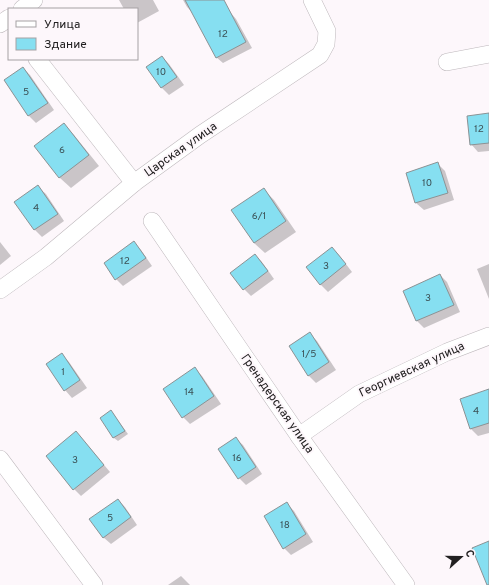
<svg xmlns="http://www.w3.org/2000/svg" width="489" height="585" viewBox="0 0 489 585" font-family="Overpass,sans-serif">
	<rect width="100%" height="100%" fill="#fdf7fb"/>
	<g fill="#0003">
		<polygon points="119,0 153,0 159,11 137,23 137,9 124,9"/>
		<polygon points="183,0 208,0 230,12 236,19 252,48 223,63 216,57 193,13 187,7"/>
		<polygon points="162,57 169,64 184,85 169,95 162,88 147,67"/>
		<polygon points="23,68 30,75 54,110 36,123 29,116 5,81"/>
		<polygon points="489,114 489,151 478,152 471,144"/>
		<polygon points="64,124 74,135 99,166 71,188 60,178 35,146"/>
		<polygon points="437,163 445,171 454,200 424,210 416,203 407,173"/>
		<polygon points="38,187 46,194 64,221 42,237 34,229"/>
		<polygon points="264,190 274,200 296,232 265,253 254,243"/>
		<polygon points="0,242 11,256 0,265"/>
		<polygon points="134,243 141,250 152,266 123,286 116,279 105,263"/>
		<polygon points="332,248 339,255 352,272 328,292 320,284"/>
		<polygon points="255,255 262,262 274,279 251,296 244,289"/>
		<polygon points="489,264 489,299 477,269"/>
		<polygon points="440,275 447,282 460,312 424,328 417,321 404,291"/>
		<polygon points="310,334 317,341 336,370 316,383 308,375"/>
		<polygon points="62,355 69,362 87,388 72,398 65,390 48,364"/>
		<polygon points="195,369 202,376 221,404 190,424 183,417"/>
		<polygon points="489,392 489,433 478,436 471,429 461,400"/>
		<polygon points="111,412 114,415 128,434 118,441 114,438 101,418"/>
		<polygon points="76,433 83,440 110,472 81,496 74,489"/>
		<polygon points="235,438 243,445 262,474 246,485 239,478"/>
		<polygon points="118,500 125,507 137,525 111,544 103,537"/>
		<polygon points="286,503 294,511 313,542 291,555 284,548"/>
		<polygon points="181,576 190,585 168,585"/>
	</g>
	<g fill="#86dff1" stroke="#8c9294">
		<polygon points="185,0 224,0 246,42 216,58"/>
		<polygon points="162,56 177,77 161,88 146,67"/>
		<polygon points="23,67 48,103 28,116 4,80"/>
		<polygon points="489,113 489,143 470,145 467,116"/>
		<polygon points="64,123 89,155 59,178 34,146"/>
		<polygon points="438,162 448,193 415,203 406,173"/>
		<polygon points="38,185 58,214 34,230 14,202"/>
		<polygon points="264,188 286,221 254,243 231,210"/>
		<polygon points="134,241 146,258 115,280 104,263"/>
		<polygon points="332,247 346,264 320,285 306,267"/>
		<polygon points="255,254 268,271 243,290 230,273"/>
		<polygon points="440,274 454,305 416,321 403,291"/>
		<polygon points="310,332 329,362 308,376 289,346"/>
		<polygon points="62,353 80,380 64,391 46,364"/>
		<polygon points="195,367 214,396 182,418 163,389"/>
		<polygon points="489,389 489,423 470,429 460,399"/>
		<polygon points="111,410 125,431 113,438 100,418"/>
		<polygon points="76,431 104,465 73,490 46,456"/>
		<polygon points="236,437 256,467 238,479 218,449"/>
		<polygon points="118,499 131,517 103,538 89,519"/>
		<polygon points="287,502 306,534 283,549 264,516"/>
		<polygon points="489,541 489,585 487,585 472,548"/>
	</g>
	<g fill="none" stroke-linecap="round" stroke-linejoin="round">
		<g stroke="#beb8bc" stroke-width="18">
			<g id="street">
				<polyline points="22,9 34,0"/>
				<polyline points="0,24 9,18"/>
				<polyline points="37,59 134,183"/>
				<polyline points="447,62 489,54"/>
				<polyline points="152,221 299,436 406,585"/>
				<polyline points="0,290 46,257 134,183 200,135 320,55 326,44 327,31 312,0"/>
				<polyline points="299,436 359,394 447,352 489,336"/>
				<polyline points="0,459 94,585"/>
			</g>
		</g>
		<use href="#street" stroke="#fff" stroke-width="17"/>
	</g>
	<g text-anchor="middle" dominant-baseline="central" stroke-width="4" stroke-linejoin="round" paint-order="stroke">
		<g font-size="10" fill="#3b5055">
			<text x="223" y="34">12</text>
			<text x="161" y="72">10</text>
			<text x="26" y="92">5</text>
			<text x="479" y="129">12</text>
			<text x="62" y="150">6</text>
			<text x="427" y="183">10</text>
			<text x="36" y="208">4</text>
			<text x="259" y="216">6/1</text>
			<text x="125" y="261">12</text>
			<text x="326" y="266">3</text>
			<text x="428" y="298">3</text>
			<text x="309" y="354">1/5</text>
			<text x="63" y="372">1</text>
			<text x="189" y="392">14</text>
			<text x="476" y="411">4</text>
			<text x="237" y="458">16</text>
			<text x="75" y="460">3</text>
			<text x="110" y="518">5</text>
			<text x="285" y="525">18</text>
		</g>
		<g font-size="12" fill="#222021" stroke="#fdf7fb">
			<text transform="translate(181 150) rotate(-35)">Царская улица</text>
			<text transform="translate(412 370) rotate(-25)">Георгиевская улица</text>
			<text transform="translate(277 404) rotate(55)">Гренадерская улица</text>
		</g>
	</g>
	<rect x="8" y="8" width="130" height="52" fill="#fdf7fb" stroke="#a5a1a4"/>
	<rect x="16" y="21" width="20" height="6" fill="#ffffff" stroke="#a5a1a4"/>
	<text x="44" y="28" font-size="12" fill="#222021">Улица</text>
	<rect x="16" y="38" width="20" height="12" fill="#86dff1" stroke="#a5a1a4"/>
	<text x="44" y="48" font-size="12" fill="#222021">Здание</text>
	<g transform="translate(461 557) rotate(69)" stroke="#fdf7fb" stroke-width="3" paint-order="stroke">
	<path d="M0-3L7 15L0 10L-7 15Z" fill="#222021"/>
	<text y="-6" font-size="11" font-weight="bold" text-anchor="middle" fill="#222021">С</text>
	</g>
</svg>
